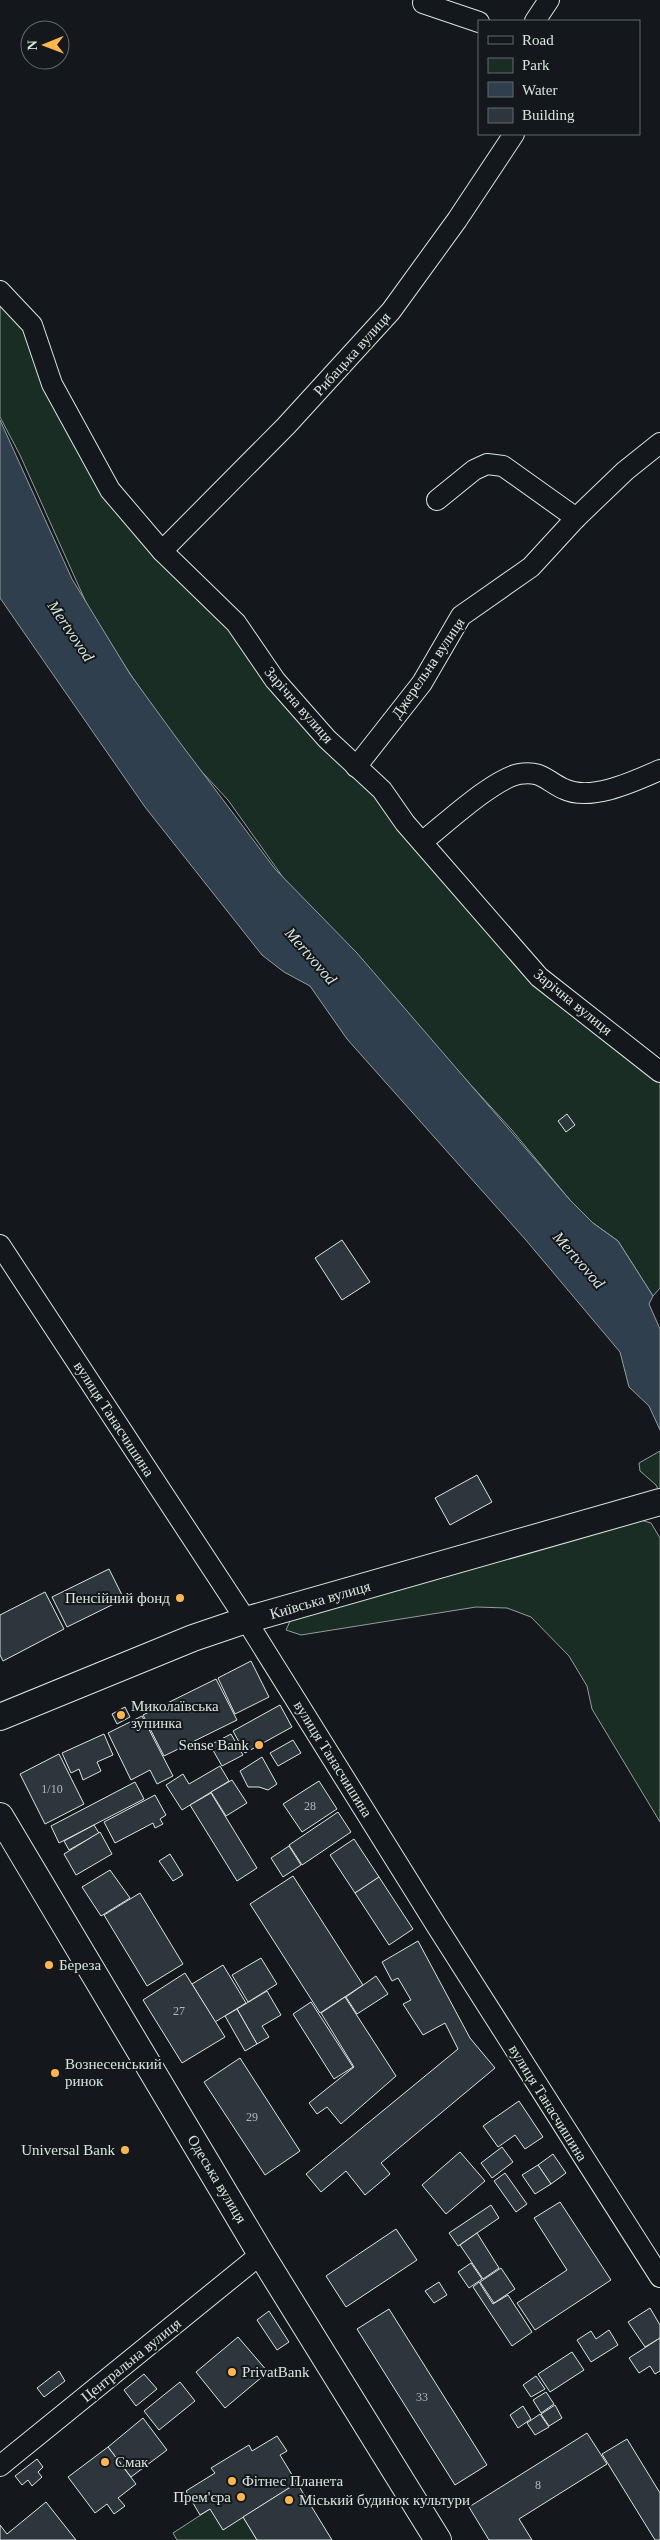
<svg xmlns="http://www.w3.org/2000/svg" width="660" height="2540" viewBox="0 0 660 2540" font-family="Georgia,serif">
	<rect width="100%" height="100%" fill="#14181c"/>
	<g fill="#1a2d24" stroke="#939e99">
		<polygon points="0,295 29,326 119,508 233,624 533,977 660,1079 660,1288 653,1296 618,1241 593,1223 570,1200 511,1129 287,883 228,800 179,747 93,618 20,455 0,417"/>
		<polygon points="660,1451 660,1493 656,1485 640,1471 639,1463"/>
		<polygon points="634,1518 651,1523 660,1538 660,1822 592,1709 587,1686 569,1656 531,1617 507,1608 476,1607 301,1635 286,1630 291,1619"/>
		<polygon points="210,2509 243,2517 257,2540 177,2540 173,2533"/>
	</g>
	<polygon fill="#2f3f4d" stroke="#939e99" points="0,420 72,579 130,674 178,740 275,869 357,953 570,1200 593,1223 618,1241 653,1296 649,1304 660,1329 660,1430 649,1406 629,1387 620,1352 525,1239 347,1039 310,986 284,972 262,955 145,807 0,598"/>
	<g fill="#2c363c" stroke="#d8e6dc">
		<polygon points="567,1114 575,1125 566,1132 558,1121"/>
		<polygon points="342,1240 370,1282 342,1300 315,1258"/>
		<polygon points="477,1475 492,1502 450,1525 435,1498"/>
		<polygon points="109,1569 124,1599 67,1627 52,1597"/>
		<polygon points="45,1592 64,1629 3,1661 0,1655 0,1615"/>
		<polygon points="251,1661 269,1697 235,1714 218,1678"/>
		<polygon points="216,1679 237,1720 164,1756 143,1715"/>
		<polygon points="280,1705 292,1727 245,1753 233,1731"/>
		<polygon points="125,1707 130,1717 117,1724 112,1714"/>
		<polygon points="142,1716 173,1776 157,1784 150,1770 131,1780 108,1733"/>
		<polygon points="104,1734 113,1755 97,1762 101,1771 83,1780 79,1769 71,1773 62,1753"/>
		<polygon points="231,1734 243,1755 222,1766 210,1745"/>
		<polygon points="293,1740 301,1753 278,1766 270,1753"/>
		<polygon points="59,1754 84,1804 45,1824 20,1774"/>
		<polygon points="262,1757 277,1784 268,1790 259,1787 248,1787 240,1771"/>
		<polygon points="220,1766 229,1781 182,1810 166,1785 183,1774 189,1784"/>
		<polygon points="232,1780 247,1803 226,1816 211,1792"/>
		<polygon points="319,1781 337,1809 302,1832 283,1804"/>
		<polygon points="135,1782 144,1799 59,1843 51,1826"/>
		<polygon points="211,1793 257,1868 237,1881 190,1805"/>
		<polygon points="155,1795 166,1815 160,1819 163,1824 155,1828 153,1823 115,1843 104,1822"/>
		<polygon points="338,1812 351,1832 302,1865 289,1845"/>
		<polygon points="94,1825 99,1833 69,1850 64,1841"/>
		<polygon points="100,1832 112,1854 76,1875 64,1854"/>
		<polygon points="354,1839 379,1877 355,1893 330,1855"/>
		<polygon points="289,1846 301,1865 283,1877 271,1858"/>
		<polygon points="170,1854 183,1875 173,1881 159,1861"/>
		<polygon points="110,1870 130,1898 101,1916 82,1887"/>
		<polygon points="293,1876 363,1985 320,2013 250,1904"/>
		<polygon points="379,1877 413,1929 389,1945 355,1893"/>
		<polygon points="140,1893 183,1964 147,1986 104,1915"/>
		<polygon points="418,1941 470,2038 495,2068 381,2163 390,2174 365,2195 346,2171 321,2192 306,2174 458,2049 445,2023 423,2035 403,2004 411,2000 398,1978 392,1981 382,1962"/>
		<polygon points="261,1958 277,1984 248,2002 232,1975"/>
		<polygon points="223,1965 246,2003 215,2022 192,1984"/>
		<polygon points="185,1973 225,2037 182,2063 143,2000"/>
		<polygon points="376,1976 388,1994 357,2014 346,1997"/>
		<polygon points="267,1991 281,2015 262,2026 269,2037 257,2044 237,2009"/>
		<polygon points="345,1997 396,2076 341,2124 327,2107 317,2114 309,2103 354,2067 321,2013"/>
		<polygon points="311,2002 353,2067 334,2079 293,2014"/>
		<polygon points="237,2009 257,2044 245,2051 225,2016"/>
		<polygon points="240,2058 300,2151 265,2175 204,2082"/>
		<polygon points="519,2101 543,2137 525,2149 515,2135 498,2147 483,2126"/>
		<polygon points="502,2147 513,2162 492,2178 481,2163"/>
		<polygon points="460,2152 485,2181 446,2214 422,2185"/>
		<polygon points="553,2154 566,2173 551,2184 538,2165"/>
		<polygon points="538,2165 551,2184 535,2194 522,2175"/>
		<polygon points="505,2173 527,2204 516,2212 494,2181"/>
		<polygon points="560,2202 611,2280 535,2330 517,2303 567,2270 534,2218"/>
		<polygon points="491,2205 499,2218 458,2246 449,2233"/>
		<polygon points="396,2229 417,2260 346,2307 326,2276"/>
		<polygon points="477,2233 499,2268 483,2279 460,2245"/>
		<polygon points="471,2263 482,2279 469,2288 458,2272"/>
		<polygon points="501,2268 515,2289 494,2303 480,2282"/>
		<polygon points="439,2282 447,2295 434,2303 425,2291"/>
		<polygon points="479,2282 493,2304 508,2295 532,2332 512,2346 473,2287"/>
		<polygon points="650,2308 660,2325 660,2338 645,2347 628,2322"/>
		<polygon points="389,2309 487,2465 455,2485 357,2329"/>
		<polygon points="269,2311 289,2342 277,2350 257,2320"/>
		<polygon points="609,2330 618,2345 591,2362 577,2340 591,2331 596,2339"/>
		<polygon points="238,2337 268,2372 225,2408 196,2372"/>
		<polygon points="660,2338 660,2371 655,2374 650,2366 639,2373 629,2358"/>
		<polygon points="572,2352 584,2370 550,2392 538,2374"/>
		<polygon points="59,2371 65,2381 44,2397 37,2388"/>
		<polygon points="144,2374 157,2389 136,2406 124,2390"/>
		<polygon points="536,2376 545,2389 531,2397 523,2385"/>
		<polygon points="180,2382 195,2401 159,2430 144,2411"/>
		<polygon points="546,2392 554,2404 541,2413 533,2400"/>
		<polygon points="555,2405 562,2418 549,2426 541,2414"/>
		<polygon points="523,2406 531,2419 518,2428 510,2415"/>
		<polygon points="540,2414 549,2427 535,2435 527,2423"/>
		<polygon points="143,2418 167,2450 131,2477 108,2447"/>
		<polygon points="587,2433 607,2464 519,2519 532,2540 489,2540 469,2507"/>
		<polygon points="277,2436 287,2451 280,2455 297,2483 223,2530 210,2509 200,2515 186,2491 215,2473 211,2468 249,2445 252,2451"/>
		<polygon points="627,2439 660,2493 660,2540 655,2540 602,2454"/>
		<polygon points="108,2447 136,2484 118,2498 125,2506 114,2514 107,2504 95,2513 68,2477"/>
		<polygon points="37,2459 43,2467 38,2472 42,2477 32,2486 28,2480 22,2485 15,2476"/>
		<polygon points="297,2483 332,2540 257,2540 243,2517"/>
		<polygon points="46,2502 76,2540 0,2540 0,2525 7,2534"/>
	</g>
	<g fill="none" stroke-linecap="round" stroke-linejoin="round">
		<g stroke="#d8e6dc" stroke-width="22">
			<g id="minor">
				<polyline points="423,3 479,22"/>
				<polyline points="535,21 549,0"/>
				<polyline points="0,291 32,325 52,384 110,490 162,551 236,623 275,680 327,739 382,790 405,823 539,977 660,1072"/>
				<polyline points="437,500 474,470 487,464 503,466 576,518"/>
				<polyline points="162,551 286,426 391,311 457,220 514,134"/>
				<polyline points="356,767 422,683 461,616 531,567 576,518 625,471 660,443"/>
				<path d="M422,842C444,825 493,779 519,774C542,770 546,781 564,789C591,802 635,781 660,770"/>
				<polyline points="0,1245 246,1620 436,1925 660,2277"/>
				<polyline points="0,2466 261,2254"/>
			</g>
		</g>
		<g stroke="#d8e6dc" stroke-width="28">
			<g id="major">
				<polyline points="0,1717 193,1638 246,1620 660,1502"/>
				<polyline points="0,1816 261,2254 438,2540"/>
			</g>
		</g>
		<use href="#minor" stroke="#14181c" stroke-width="20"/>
		<use href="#major" stroke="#14181c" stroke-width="26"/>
	</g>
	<g fill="#ffb74d" stroke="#14181c" stroke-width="2">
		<circle cx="180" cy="1598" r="5"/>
		<circle cx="121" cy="1715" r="5"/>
		<circle cx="259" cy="1745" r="5"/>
		<circle cx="49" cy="1965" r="5"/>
		<circle cx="55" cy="2073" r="5"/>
		<circle cx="125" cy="2150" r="5"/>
		<circle cx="232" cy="2372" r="5"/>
		<circle cx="105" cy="2462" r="5"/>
		<circle cx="232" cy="2481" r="5"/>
		<circle cx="241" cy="2497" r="5"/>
		<circle cx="289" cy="2500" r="5"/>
	</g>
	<g text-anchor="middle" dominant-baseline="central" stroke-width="4" stroke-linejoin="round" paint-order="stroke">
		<g font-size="12" fill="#adbab4">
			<text x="52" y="1789">1/10</text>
			<text x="310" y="1806">28</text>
			<text x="179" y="2011">27</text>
			<text x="252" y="2117">29</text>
			<text x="422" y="2397">33</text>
			<text x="538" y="2485">8</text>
		</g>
		<g font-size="15" fill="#d8e6dc" stroke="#14181c">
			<text transform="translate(352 354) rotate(-48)">Рибацька вулиця</text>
			<text transform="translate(428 668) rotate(-56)">Джерельна вулиця</text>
			<text transform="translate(299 705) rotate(49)">Зарічна вулиця</text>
			<text transform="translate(573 1002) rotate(39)">Зарічна вулиця</text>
			<text transform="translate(114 1419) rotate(57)">вулиця Танасчишина</text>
			<text transform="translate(320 1600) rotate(-16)">Київська вулиця</text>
			<text transform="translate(333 1759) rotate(58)">вулиця Танасчишина</text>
			<text transform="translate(548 2103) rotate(58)">вулиця Танасчишина</text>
			<text transform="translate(217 2179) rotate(59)">Одеська вулиця</text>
			<text transform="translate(131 2360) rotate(-39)">Центральна вулиця</text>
		</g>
		<g font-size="15" fill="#d8e6dc" stroke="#14181c" text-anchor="start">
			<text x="170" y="1598" text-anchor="end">Пенсійний фонд</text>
			<text x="131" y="1706">Миколаївська<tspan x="131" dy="17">зупинка</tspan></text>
			<text x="249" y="1745" text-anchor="end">Sense Bank</text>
			<text x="59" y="1965">Береза</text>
			<text x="65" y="2064">Вознесенський<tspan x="65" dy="17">ринок</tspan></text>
			<text x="115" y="2150" text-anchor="end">Universal Bank</text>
			<text x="242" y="2372">PrivatBank</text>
			<text x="115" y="2462">Смак</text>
			<text x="242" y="2481">Фітнес Планета</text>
			<text x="231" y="2497" text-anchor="end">Прем'єра</text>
			<text x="299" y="2500">Міський будинок культури</text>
		</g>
		<g font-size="16" font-style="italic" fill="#d8e6dc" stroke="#14181c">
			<text transform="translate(71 631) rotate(56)">Mertvovod</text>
			<text transform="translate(311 956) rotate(49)">Mertvovod</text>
			<text transform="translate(579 1260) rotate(49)">Mertvovod</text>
		</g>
	</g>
	<rect x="478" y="20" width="162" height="115" fill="#14181c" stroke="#626a69"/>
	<rect x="488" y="36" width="25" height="8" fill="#14181c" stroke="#626a69"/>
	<text x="522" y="45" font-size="15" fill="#d8e6dc">Road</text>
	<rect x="488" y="58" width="25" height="15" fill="#1a2d24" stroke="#626a69"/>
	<text x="522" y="70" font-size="15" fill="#d8e6dc">Park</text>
	<rect x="488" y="82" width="25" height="15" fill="#2f3f4d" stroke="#626a69"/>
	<text x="522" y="95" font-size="15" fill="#d8e6dc">Water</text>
	<rect x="488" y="108" width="25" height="15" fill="#2c363c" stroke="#626a69"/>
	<text x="522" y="120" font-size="15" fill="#d8e6dc">Building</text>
	<g transform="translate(45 45) rotate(269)"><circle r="24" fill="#14181c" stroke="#626a69"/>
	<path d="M0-4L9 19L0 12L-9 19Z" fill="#ffb74d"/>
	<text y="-8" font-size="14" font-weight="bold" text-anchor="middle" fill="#d8e6dc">N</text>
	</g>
</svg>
